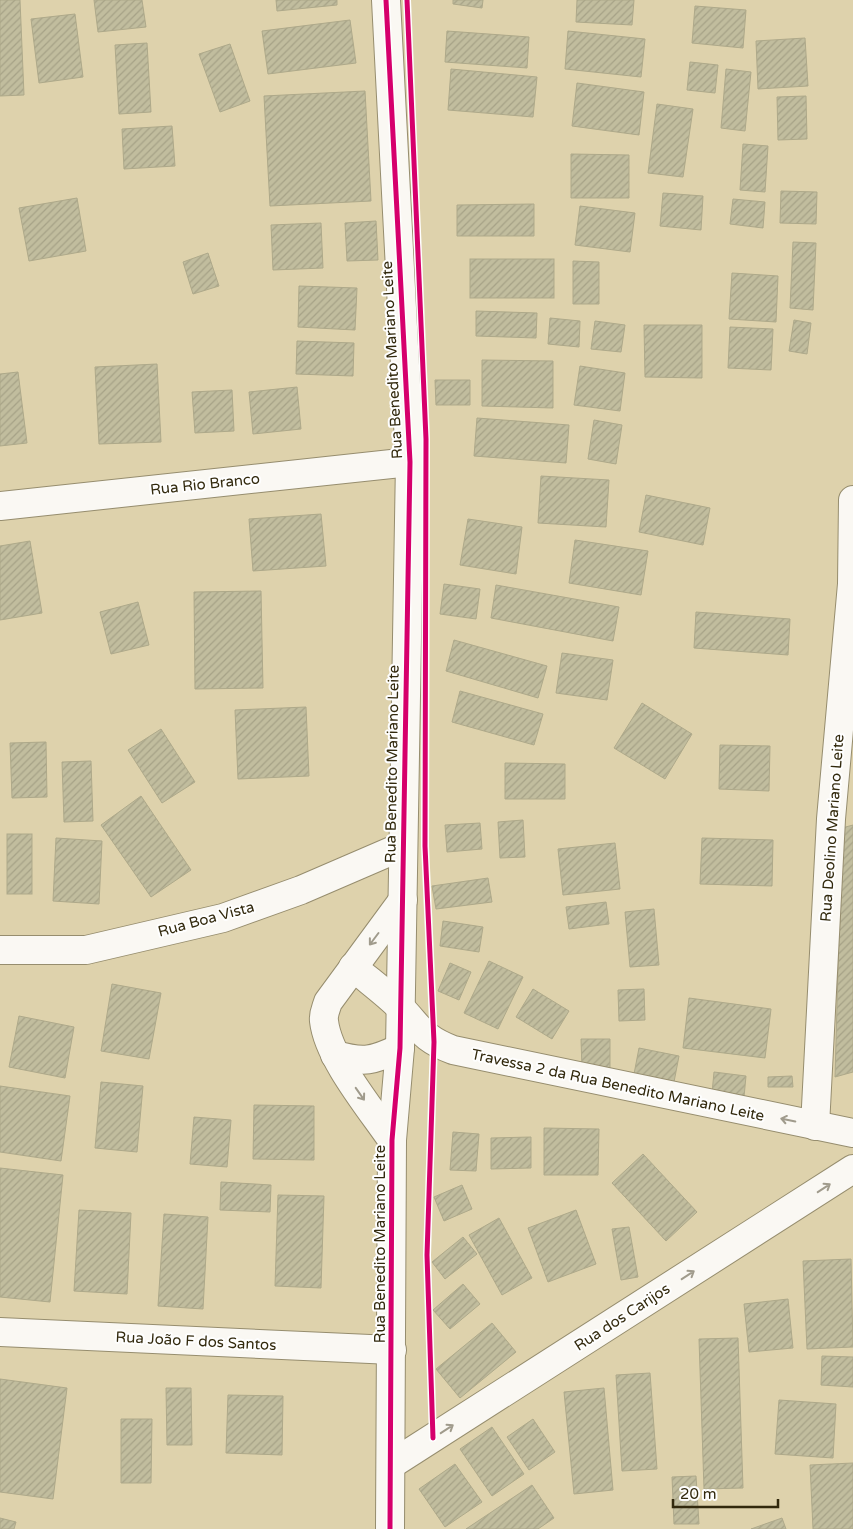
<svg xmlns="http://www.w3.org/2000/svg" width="853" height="1529" viewBox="0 0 853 1529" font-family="'Varela Round',sans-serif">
	<defs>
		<pattern id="building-hatch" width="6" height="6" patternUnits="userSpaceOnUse" patternTransform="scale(1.25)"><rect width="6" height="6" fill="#c1bd9e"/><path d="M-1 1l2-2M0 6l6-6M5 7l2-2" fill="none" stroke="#a6a287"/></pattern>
	</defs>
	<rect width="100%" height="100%" fill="#ded2ac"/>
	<g fill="url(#building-hatch)" stroke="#aea98a">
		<polygon points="0,0 20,0 24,95 0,96"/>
		<polygon points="94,0 142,0 146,27 98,32"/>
		<polygon points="276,0 337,0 337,5 277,11"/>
		<polygon points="453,0 483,0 482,8 453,4"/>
		<polygon points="577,0 634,0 632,25 576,22"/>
		<polygon points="695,6 746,10 743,48 692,43"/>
		<polygon points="75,14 83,77 39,83 31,19"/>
		<polygon points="350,20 356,63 268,74 262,31"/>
		<polygon points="447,31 529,37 527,68 445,62"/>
		<polygon points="568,31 645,39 641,77 565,69"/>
		<polygon points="805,38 808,86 758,89 756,41"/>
		<polygon points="147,43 151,112 119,114 115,45"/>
		<polygon points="230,44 250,101 220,112 199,54"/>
		<polygon points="690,62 718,65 715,93 687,90"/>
		<polygon points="451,69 537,77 533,117 448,110"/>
		<polygon points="726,69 751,72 745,131 721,128"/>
		<polygon points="577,83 644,92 639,135 572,126"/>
		<polygon points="365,91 371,201 270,206 264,96"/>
		<polygon points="806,96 807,139 778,140 777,97"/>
		<polygon points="657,104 693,109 683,177 648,173"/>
		<polygon points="172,126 175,166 124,169 122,129"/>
		<polygon points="743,144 768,146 765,192 740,190"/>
		<polygon points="571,154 629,155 629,198 571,198"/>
		<polygon points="781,191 817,192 816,224 780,223"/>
		<polygon points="663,193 703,196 701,230 660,226"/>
		<polygon points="77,198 86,251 29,261 19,208"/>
		<polygon points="733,199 765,202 763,228 730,224"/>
		<polygon points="534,204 534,236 457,236 457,205"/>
		<polygon points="580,206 635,213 630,252 575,245"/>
		<polygon points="376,221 378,260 347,261 345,223"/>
		<polygon points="321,223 323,268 273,270 271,225"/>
		<polygon points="793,242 816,243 813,310 790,308"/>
		<polygon points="208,253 219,286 193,294 183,262"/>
		<rect x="470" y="259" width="84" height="39"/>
		<polygon points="573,261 599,262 599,304 573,304"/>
		<polygon points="732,273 778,276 776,322 729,319"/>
		<polygon points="299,286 357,288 355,330 298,327"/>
		<polygon points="476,311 537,313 536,338 476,336"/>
		<polygon points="550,318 580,321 579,347 548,344"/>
		<polygon points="794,320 811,323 807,354 789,351"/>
		<polygon points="595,321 625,325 621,352 591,349"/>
		<polygon points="644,325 702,325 702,378 645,377"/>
		<polygon points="730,327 773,329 771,370 728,368"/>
		<polygon points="297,341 354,343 353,376 296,374"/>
		<polygon points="482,360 553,361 553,408 482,406"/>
		<polygon points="157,364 161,442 99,444 95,367"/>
		<polygon points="580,366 625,373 620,411 574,405"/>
		<polygon points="18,372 27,443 0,446 0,374"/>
		<polygon points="435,380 470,380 470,405 436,405"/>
		<polygon points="297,387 301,429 253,434 249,392"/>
		<polygon points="232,390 234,431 195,433 192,392"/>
		<polygon points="477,418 569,425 566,463 474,456"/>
		<polygon points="594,420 622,425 616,464 588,459"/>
		<polygon points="541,476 609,480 606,527 538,523"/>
		<polygon points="646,495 710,508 703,545 639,532"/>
		<polygon points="321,514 326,566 253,571 249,519"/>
		<polygon points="468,519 522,527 516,574 460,565"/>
		<polygon points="575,540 648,551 641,595 569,583"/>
		<polygon points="30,541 42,613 0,620 0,546"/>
		<polygon points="444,584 480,589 476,619 440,614"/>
		<polygon points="496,585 619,607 613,641 491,618"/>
		<polygon points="261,591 263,688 195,689 194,592"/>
		<polygon points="138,602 149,645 111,654 100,612"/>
		<polygon points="696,612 790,619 788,655 694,648"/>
		<polygon points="454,640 547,666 538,698 446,671"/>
		<polygon points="562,653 613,660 607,700 556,693"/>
		<polygon points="460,691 543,714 534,745 452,722"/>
		<polygon points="642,703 692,734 665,779 614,748"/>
		<polygon points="306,707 309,776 238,779 235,710"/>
		<polygon points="161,729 195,782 162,803 128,750"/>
		<polygon points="46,742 47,797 12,798 10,743"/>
		<polygon points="720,745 770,746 769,791 719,789"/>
		<polygon points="91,761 93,821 64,822 62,762"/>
		<polygon points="505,763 565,764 565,799 505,799"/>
		<polygon points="141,796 191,870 151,897 101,825"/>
		<polygon points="523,820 525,857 500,858 498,822"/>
		<polygon points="480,823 482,849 447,852 445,825"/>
		<polygon points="853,825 853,1072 835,1077 842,828"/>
		<rect x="7" y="834" width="25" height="60"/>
		<polygon points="56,838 102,841 99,904 53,901"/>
		<polygon points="702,838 773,840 772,886 700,884"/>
		<polygon points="615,843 620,889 563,895 558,849"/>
		<polygon points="488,878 492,902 436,909 432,886"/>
		<polygon points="606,902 609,924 569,929 566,907"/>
		<polygon points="654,909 659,965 630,967 625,912"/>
		<polygon points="443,921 483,927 479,952 440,946"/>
		<polygon points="489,961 523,977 498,1029 464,1013"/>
		<polygon points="450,963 471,972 459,1000 438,991"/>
		<polygon points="112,984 161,993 149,1059 101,1051"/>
		<polygon points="533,989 569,1011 552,1039 516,1017"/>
		<polygon points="644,989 645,1020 619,1021 618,990"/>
		<polygon points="689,998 771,1009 765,1058 683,1048"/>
		<polygon points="19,1016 74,1027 65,1078 9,1067"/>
		<polygon points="581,1039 610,1039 610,1069 582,1069"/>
		<polygon points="639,1048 679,1056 674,1082 634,1074"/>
		<polygon points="714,1072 746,1076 744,1097 712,1093"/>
		<polygon points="792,1076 793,1087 768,1087 768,1077"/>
		<polygon points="101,1082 143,1086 137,1152 95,1148"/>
		<polygon points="0,1086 70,1096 61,1161 0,1152"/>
		<polygon points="254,1105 314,1106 314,1160 253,1159"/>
		<polygon points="194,1117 231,1120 227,1167 190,1164"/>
		<polygon points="544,1128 599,1129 598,1175 544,1175"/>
		<polygon points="453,1132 479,1134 476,1171 450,1170"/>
		<polygon points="531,1137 531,1168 491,1169 491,1138"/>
		<polygon points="643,1154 697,1212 666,1241 612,1183"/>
		<polygon points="0,1168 63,1175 50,1302 0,1297"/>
		<polygon points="221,1182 271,1185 270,1212 220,1210"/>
		<polygon points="462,1185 472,1209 444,1221 434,1197"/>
		<polygon points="278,1195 324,1196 321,1288 275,1286"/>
		<polygon points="79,1210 131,1213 127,1294 74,1291"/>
		<polygon points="576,1210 596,1264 548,1282 528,1228"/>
		<polygon points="164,1214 208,1217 203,1309 158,1306"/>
		<polygon points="499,1218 532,1278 502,1295 469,1235"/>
		<polygon points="629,1227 638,1277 621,1280 612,1229"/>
		<polygon points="463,1237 477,1254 445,1279 432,1262"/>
		<polygon points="851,1259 853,1347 807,1349 803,1261"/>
		<polygon points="463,1284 480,1304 450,1329 433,1310"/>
		<polygon points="788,1299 793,1348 749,1352 744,1304"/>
		<polygon points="492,1323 516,1352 460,1398 436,1369"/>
		<polygon points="738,1338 743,1488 704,1489 699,1339"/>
		<polygon points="822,1356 853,1357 853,1387 821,1385"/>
		<polygon points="650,1373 657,1469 622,1471 616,1375"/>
		<polygon points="0,1379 67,1388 53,1499 0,1492"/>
		<polygon points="166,1388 191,1388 192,1445 167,1445"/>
		<polygon points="604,1388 613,1490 574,1494 564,1392"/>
		<polygon points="228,1395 283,1396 282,1455 226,1453"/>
		<polygon points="779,1400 836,1404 833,1458 775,1454"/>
		<polygon points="121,1419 152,1419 151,1483 121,1483"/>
		<polygon points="533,1419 555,1452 529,1470 507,1437"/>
		<polygon points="492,1427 524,1474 492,1496 460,1449"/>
		<polygon points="853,1463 853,1529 813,1529 810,1465"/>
		<polygon points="455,1464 482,1502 445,1527 419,1489"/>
		<polygon points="696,1476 699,1524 674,1524 672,1477"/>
		<polygon points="532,1485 554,1518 538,1529 466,1529"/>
		<polygon points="0,1518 16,1522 14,1529 0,1529"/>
		<polygon points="782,1518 786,1529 751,1529"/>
	</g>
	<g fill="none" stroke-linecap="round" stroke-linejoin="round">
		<g stroke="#968d6e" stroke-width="30">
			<g id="minor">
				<polyline points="386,0 410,462 400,1048 392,1140 390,1529"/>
				<polyline points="0,506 410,462"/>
				<polyline points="0,950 86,950 223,918 301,890 403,846"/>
				<path d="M353,967C368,980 386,993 400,1007C421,1029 422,1038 453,1050L853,1133"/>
				<path d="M335,1055C364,1063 373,1061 400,1048"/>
				<polyline points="815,1126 831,819 852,584 853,500"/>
				<path d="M392,1140C371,1109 328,1058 324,1021C323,1014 326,1009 328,1002L403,900"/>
				<polyline points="0,1332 392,1350"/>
				<polyline points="392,1464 853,1169"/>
			</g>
		</g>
		<use href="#minor" stroke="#faf8f3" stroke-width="28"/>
		<g stroke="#fefefe" stroke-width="8">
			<g id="cycleway">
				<polyline points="386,0 410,462 400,1048 392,1140 390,1529"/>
				<polyline points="407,0 426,439 425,846 434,1042 427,1255 433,1438"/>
			</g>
		</g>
		<use href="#cycleway" stroke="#d6006c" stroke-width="5"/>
	</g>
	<defs><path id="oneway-shaft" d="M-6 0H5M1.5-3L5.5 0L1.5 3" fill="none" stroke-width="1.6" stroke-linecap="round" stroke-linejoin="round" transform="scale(1.25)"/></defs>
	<g stroke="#a09b8c">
		<use href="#oneway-shaft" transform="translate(374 939) rotate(127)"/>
		<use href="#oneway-shaft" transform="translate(360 1094) rotate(55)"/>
		<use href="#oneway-shaft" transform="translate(788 1120) rotate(-168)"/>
		<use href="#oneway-shaft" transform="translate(824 1188) rotate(-33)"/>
		<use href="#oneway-shaft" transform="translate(688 1275) rotate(-33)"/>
		<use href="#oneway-shaft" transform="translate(447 1429) rotate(-33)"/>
	</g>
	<g text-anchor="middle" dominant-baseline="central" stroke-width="4" stroke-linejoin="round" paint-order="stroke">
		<g font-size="15" fill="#32290d" stroke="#fefefe">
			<text transform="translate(392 360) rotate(-93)">Rua Benedito Mariano Leite</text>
			<text transform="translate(205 484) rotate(-6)">Rua Rio Branco</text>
			<text transform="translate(392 764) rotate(-89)">Rua Benedito Mariano Leite</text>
			<text transform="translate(832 828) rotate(-86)">Rua Deolino Mariano Leite</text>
			<text transform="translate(206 919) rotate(-15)">Rua Boa Vista</text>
			<text transform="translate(618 1085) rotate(12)">Travessa 2 da Rua Benedito Mariano Leite</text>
			<text transform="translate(380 1244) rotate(-90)">Rua Benedito Mariano Leite</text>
			<text transform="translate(622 1317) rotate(-33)">Rua dos Carijos</text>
			<text transform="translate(196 1341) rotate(3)">Rua João F dos Santos</text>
		</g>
	</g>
	<path d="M673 1499v8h105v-8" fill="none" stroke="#32290d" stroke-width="2.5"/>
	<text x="680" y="1499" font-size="15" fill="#32290d" stroke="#fefefe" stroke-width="4" paint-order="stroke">20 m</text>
</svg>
